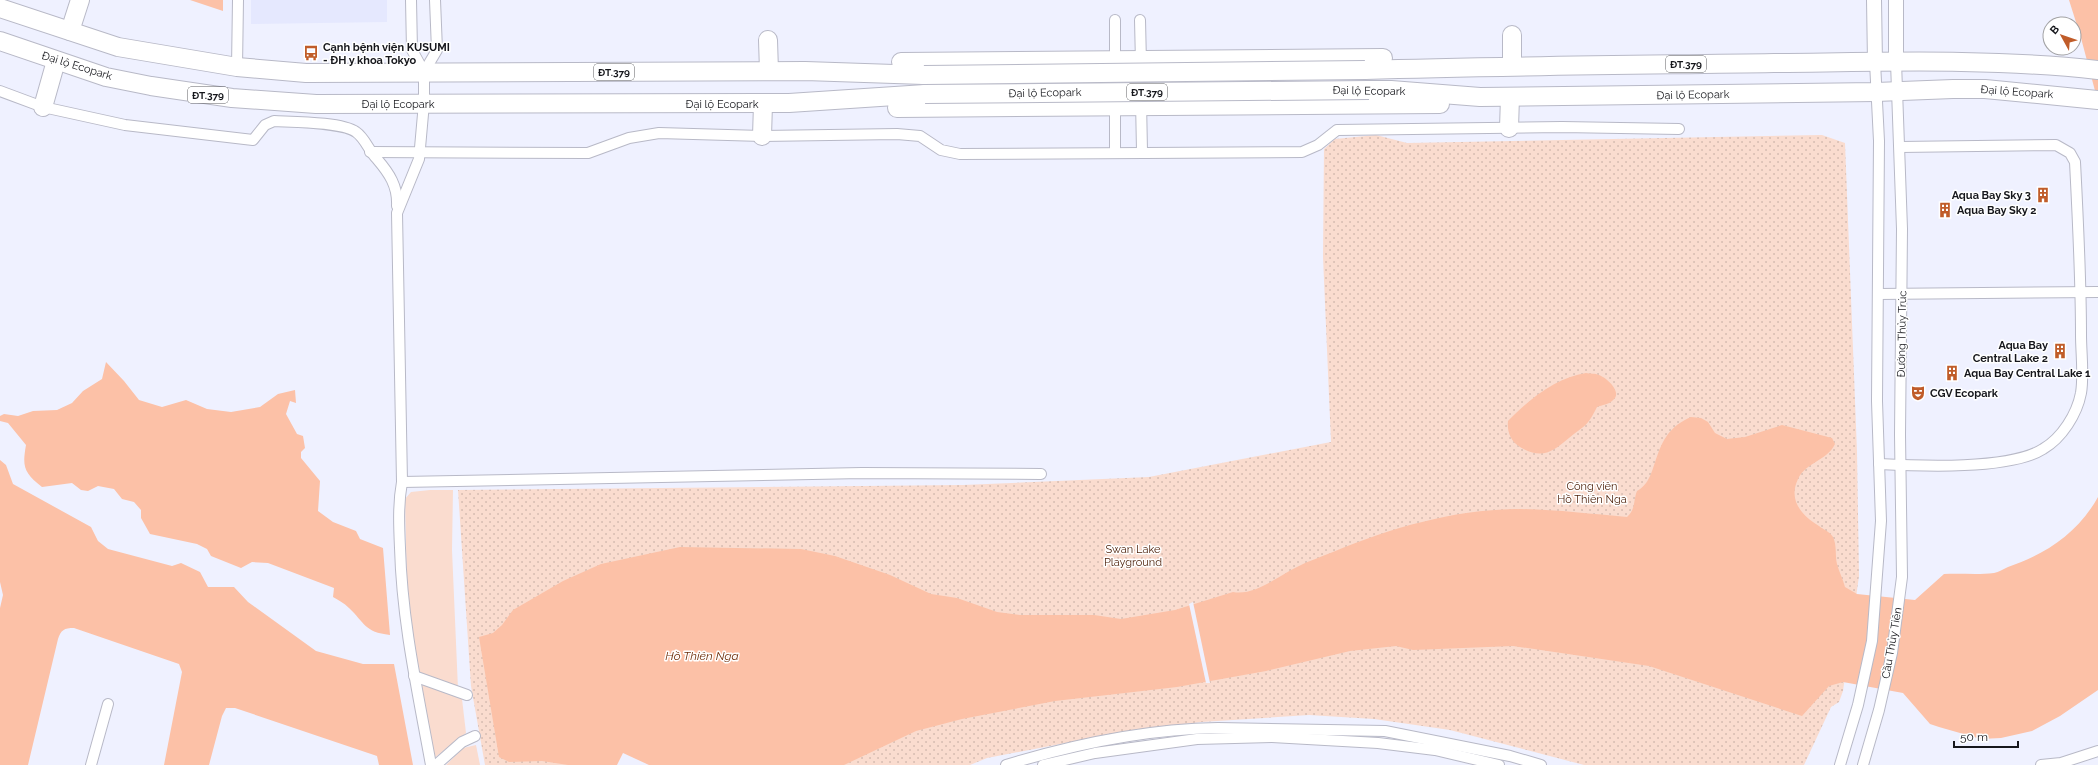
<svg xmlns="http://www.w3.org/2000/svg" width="2098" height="765" viewBox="0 0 2098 765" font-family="Raleway,sans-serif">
	<defs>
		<pattern id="park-dots" width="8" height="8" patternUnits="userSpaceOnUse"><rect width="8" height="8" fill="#fadccf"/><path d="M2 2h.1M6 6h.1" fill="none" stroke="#d6bcb1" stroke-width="1.8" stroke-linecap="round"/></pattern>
	</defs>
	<rect width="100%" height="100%" fill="#eff1ff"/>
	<polygon fill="#e5e8fe" points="251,0 387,0 387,22 251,24"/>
	<g fill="#fadccf">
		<polygon points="430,490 453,490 452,550 458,689 417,672 407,590 405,499 411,492"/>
		<polygon points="420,684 462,699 466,733 433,759"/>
		<polygon points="476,745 480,765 446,765 463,748"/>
	</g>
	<polygon fill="url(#park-dots)" points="1376,135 1407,143 1822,135 1845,143 1857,452 1859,576 1843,691 1839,702 1831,707 1804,765 1584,765 1450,730 1374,719 1309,715 1202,722 1134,730 987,758 970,765 485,765 471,686 458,490 963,485 1149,477 1331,442 1323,257 1324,149 1335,139"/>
	<g fill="#fcc1a7">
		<polygon points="190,0 223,0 223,11"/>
		<polygon points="2069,0 2098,0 2098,102 2081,38"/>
		<path d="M106,362L124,381L139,400L162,407L186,400L207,409L231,412L260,407L278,394L295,390L296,403L290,401L286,414L297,434L303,436L305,448L301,452V458L320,481L318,511L333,522L356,531L360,539L383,548L390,635C364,632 365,623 349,608C344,603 338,600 333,597L334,588L268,563L252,562L241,568L211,556L207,549L197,544L150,534L141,518V510L134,502L122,499L114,489L98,486L88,491L81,490L72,483L42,487C24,473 22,467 26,445L8,423L0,421V416L4,414L18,416L33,411L57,410L72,403L83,391L102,379Z"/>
		<path d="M1586,373C1590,374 1595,373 1599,375C1607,378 1624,393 1612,401C1609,404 1602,405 1597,407C1587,427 1585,425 1569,438C1552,452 1542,460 1520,447C1510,441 1507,431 1508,421C1528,400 1557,377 1586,373Z"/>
		<path d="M1691,417L1701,418L1708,422L1715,433L1727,439L1745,437L1782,425L1832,438L1835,444C1827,461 1806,462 1798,479C1788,500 1801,515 1819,526C1824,530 1829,531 1833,537C1837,545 1835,556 1837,564C1839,572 1843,579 1845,587L1857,594L1915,600L1944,574C1961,573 1977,575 1994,573C1999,572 2003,569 2008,567C2046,554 2078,533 2098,497V690L2060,716L2032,731L2001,738L1981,739L1939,727L1930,724L1903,693L1843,682L1829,686L1802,716L1649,666L1513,646L1413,650L1396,646L1350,651L1266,671L1177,687L1055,701L962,719L916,731L844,765H568L542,761L509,762L499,757L479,637L493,633L502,625L513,610L563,581L601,564L680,547L801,549L835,556L890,575L931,594L957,598L997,612L1020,615H1094L1121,619L1175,610L1233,592C1255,596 1278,576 1297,567C1308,561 1321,557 1333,552C1391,528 1452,510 1515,509C1552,509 1590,514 1627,517C1636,509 1633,501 1637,491C1662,478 1648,435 1691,417Z"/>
		<path d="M0,460L6,465L13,484L91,527L98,541L108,549L172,566L181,563L200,572L208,587H234L248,602L316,651L363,664H394L413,765H379L377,756L235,708H226L222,716L209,765H164L182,672L179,664L74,628C64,628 61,630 58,639L28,765H0V608L3,595L0,582Z"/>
	</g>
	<g fill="#eff1ff">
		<polygon points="1193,602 1210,683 1206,683 1189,604"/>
		<polygon points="623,753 649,765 617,765"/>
	</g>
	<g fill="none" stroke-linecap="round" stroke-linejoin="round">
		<g stroke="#b8b9c7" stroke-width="12">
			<g id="street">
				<path d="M411,0L412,50L424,72V103L419,159L397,213L402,482C398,504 399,526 400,548C402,622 418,693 431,765"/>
				<polyline points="1140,20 1141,63"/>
				<polyline points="1115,64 1115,20"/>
				<polyline points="237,67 238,0"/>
				<polyline points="424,72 437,50 435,0"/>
				<path d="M0,91L43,107L125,125L253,140L265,125L274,121C294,122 342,122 356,132C365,138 369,151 377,159C389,173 398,186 397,206"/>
				<polyline points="1141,101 1142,151"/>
				<polyline points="1115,102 1115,152"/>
				<polyline points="370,152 588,153 629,138 659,133 762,136 897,134 920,136 941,150 960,154 1302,152 1318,145 1337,130 1562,127 1679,129"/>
				<polyline points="1878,294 2098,292"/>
				<path d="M1879,464C1920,466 2010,470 2043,449C2062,438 2077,414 2081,393C2084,375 2081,353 2081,335C2081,277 2078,220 2075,162L2070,153L2056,145L1900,147"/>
				<polyline points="402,482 862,473 1041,474"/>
				<polyline points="414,676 467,695"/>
				<polyline points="91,765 108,704"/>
				<polyline points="436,765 462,742 475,736"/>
				<path d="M1006,765C1075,744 1146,729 1218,728L1385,731L1510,756L1541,765"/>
				<polyline points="1043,765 1095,753 1197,739 1272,737 1378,743 1435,750 1499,765"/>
				<polyline points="1840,765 1858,705 1872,641 1881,521 1877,401 1879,141 1875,62"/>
				<polyline points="1863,765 1879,710 1892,653 1902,577 1900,435 1902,229 1896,62"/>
				<polyline points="2041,765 2061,763 2098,751"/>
			</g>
		</g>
		<g stroke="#b8b9c7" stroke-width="16">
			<g id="secondary">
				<polyline points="1874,0 1875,62"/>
				<polyline points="1896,62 1896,0"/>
			</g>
		</g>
		<g stroke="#b8b9c7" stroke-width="20">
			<g id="highway">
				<polyline points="0,8 118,47 237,67 306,73 805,71 924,75"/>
				<polyline points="70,31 80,0"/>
				<polyline points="768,40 769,71"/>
				<polyline points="0,41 106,77 151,86 232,98 316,104 789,103 925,94"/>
				<polyline points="901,62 1383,58"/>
				<polyline points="1512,66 1512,35"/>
				<path d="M1365,70C1501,66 1637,65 1774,63C1882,62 1990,58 2098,70"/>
				<polyline points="1369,90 1391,90 1480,97 1876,92 1953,89 1985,89 2098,100"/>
				<polyline points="43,107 56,61"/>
				<polyline points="897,108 1440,104"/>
				<polyline points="1509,128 1510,97"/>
				<polyline points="762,136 763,104"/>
			</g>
		</g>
		<use href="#street" stroke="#fff" stroke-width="10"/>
		<use href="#secondary" stroke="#fff" stroke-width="14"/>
		<use href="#highway" stroke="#fff" stroke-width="18"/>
		<g stroke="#b8b9c7" stroke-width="20" stroke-linecap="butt">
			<g id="highway-bridge">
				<polyline points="924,75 1365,70"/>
				<polyline points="925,94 1369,90"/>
			</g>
		</g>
		<use href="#highway-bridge" stroke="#fff" stroke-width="18"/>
	</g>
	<defs>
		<g id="bus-bare" transform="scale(1.2)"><path d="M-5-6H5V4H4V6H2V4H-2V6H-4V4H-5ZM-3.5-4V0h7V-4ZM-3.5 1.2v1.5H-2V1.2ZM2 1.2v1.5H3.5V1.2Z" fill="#c05c29" stroke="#fff" stroke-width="2.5" paint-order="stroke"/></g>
		<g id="building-bare" transform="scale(1.2)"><path d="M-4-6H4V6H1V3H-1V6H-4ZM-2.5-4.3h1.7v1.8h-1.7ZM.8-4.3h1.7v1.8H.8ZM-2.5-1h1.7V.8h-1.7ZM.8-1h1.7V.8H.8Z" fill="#c05c29" stroke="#fff" stroke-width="2.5" paint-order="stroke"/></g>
		<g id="theatre-bare" transform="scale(1.2)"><path d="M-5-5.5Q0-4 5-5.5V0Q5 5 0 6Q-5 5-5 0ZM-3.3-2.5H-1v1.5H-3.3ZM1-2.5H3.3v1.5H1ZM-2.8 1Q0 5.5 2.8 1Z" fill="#c05c29" stroke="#fff" stroke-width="2.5" paint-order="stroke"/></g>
	</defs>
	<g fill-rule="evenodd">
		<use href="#bus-bare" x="311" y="53"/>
		<use href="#building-bare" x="2043" y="195"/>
		<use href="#building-bare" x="1945" y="210"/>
		<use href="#building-bare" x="2060" y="351"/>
		<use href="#building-bare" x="1952" y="373"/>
		<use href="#theatre-bare" x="1918" y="393"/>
	</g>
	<g text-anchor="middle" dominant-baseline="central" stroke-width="3" stroke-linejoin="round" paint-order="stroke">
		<g fill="#fff" stroke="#5c5d60" stroke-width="1">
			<rect x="1666" y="56" width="40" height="16" rx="3"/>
			<rect x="594" y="64" width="40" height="16" rx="3"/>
			<rect x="1127" y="84" width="40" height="16" rx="3"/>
			<rect x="188" y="87" width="40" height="16" rx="3"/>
		</g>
		<g font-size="10" font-weight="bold" fill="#16171c">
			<text x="1686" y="64">ĐT.379</text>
			<text x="614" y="72">ĐT.379</text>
			<text x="1147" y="92">ĐT.379</text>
			<text x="208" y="95">ĐT.379</text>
		</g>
		<g font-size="11" font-weight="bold" fill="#16171c" stroke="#fff" text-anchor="start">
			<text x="323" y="47">Cạnh bệnh viện KUSUMI<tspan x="323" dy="13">- ĐH y khoa Tokyo</tspan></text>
			<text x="2031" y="195" text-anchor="end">Aqua Bay Sky 3</text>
			<text x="1957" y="210">Aqua Bay Sky 2</text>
			<text x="2048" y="345" text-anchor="end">Aqua Bay<tspan x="2048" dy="13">Central Lake 2</tspan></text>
			<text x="1964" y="373">Aqua Bay Central Lake 1</text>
			<text x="1930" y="393">CGV Ecopark</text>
		</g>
		<g font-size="11" fill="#16171c" stroke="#fff">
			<text transform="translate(77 66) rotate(17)">Đại lộ Ecopark</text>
			<text transform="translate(1369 91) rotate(1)">Đại lộ Ecopark</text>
			<text transform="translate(2017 92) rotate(4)">Đại lộ Ecopark</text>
			<text transform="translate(1045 93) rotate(-1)">Đại lộ Ecopark</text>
			<text transform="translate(1693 95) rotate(-1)">Đại lộ Ecopark</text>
			<text x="398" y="104">Đại lộ Ecopark</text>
			<text x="722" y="104">Đại lộ Ecopark</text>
			<text transform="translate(1902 334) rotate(-89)">Đường Thủy Trúc</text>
			<text transform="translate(1892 643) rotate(-80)">Cầu Thủy Tiên</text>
		</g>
		<g font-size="11" fill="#4b1e07" stroke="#fff">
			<text x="1592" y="486">Công viên<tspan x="1592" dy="13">Hồ Thiên Nga</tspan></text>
			<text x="1133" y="549">Swan Lake<tspan x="1133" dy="13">Playground</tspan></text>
		</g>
		<g font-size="12" font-style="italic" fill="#6e2e0b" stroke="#fff">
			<text x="702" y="656">Hồ Thiên Nga</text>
		</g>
	</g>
	<g transform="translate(2062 36) rotate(310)"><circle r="19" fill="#ffffff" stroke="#a2a2a4"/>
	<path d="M0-3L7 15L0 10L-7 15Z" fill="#c05c29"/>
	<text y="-6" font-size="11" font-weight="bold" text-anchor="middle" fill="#16171c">B</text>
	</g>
	<path d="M1954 741v6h64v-6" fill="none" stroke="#16171c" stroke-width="2"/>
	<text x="1960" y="741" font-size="12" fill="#16171c" stroke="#ffffff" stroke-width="3" paint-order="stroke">50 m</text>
</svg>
